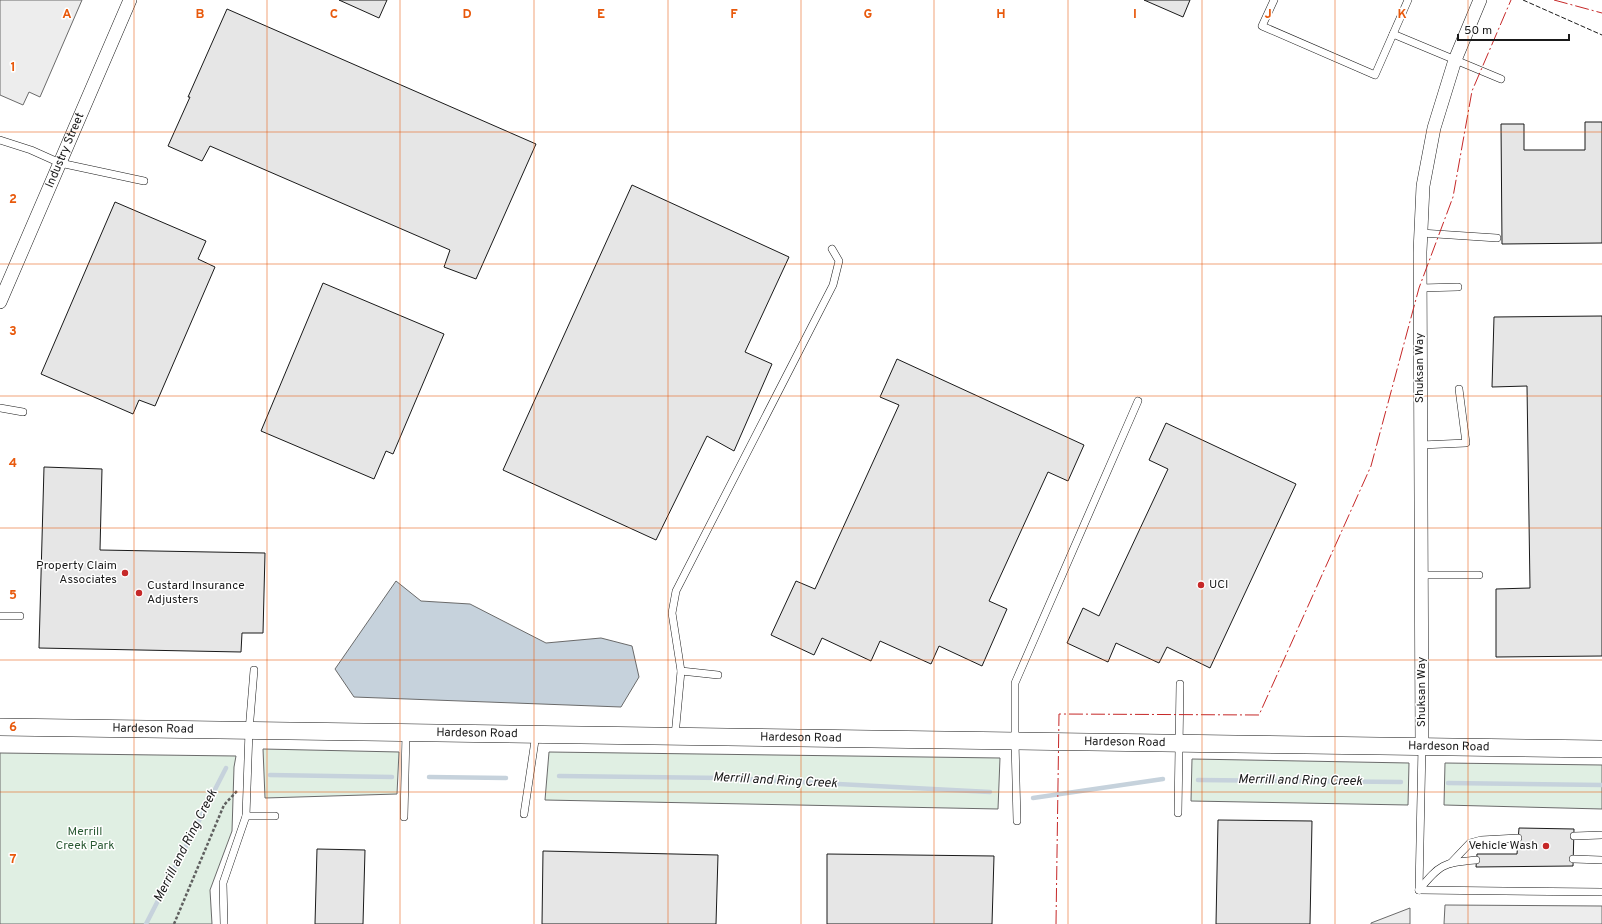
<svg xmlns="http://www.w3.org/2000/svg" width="1602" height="924" viewBox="0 0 1602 924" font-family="Overpass,sans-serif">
	<rect width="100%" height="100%" fill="#fff"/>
	<g fill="#e0efe3" stroke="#6a6a6a">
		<polygon points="263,749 399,752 397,794 265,798"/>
		<polygon points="549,752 1000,758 998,809 545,800"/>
		<polygon points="0,753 236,756 234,767 232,831 210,890 212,924 0,924"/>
		<polygon points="1192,759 1409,763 1408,805 1191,801"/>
		<polygon points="1445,763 1602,765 1602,809 1444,805"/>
	</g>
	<g fill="#ededed" stroke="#6a6a6a">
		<polygon points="0,0 82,0 40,97 29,92 23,105 0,95"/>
		<polygon points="1445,905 1602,906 1602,924 1444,924"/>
		<polygon points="1410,908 1410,924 1371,924 1371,923"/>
	</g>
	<polygon fill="#c6d2dc" stroke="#6a6a6a" points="396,581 421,601 470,604 546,643 601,638 632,646 639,677 621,707 354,697 335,669"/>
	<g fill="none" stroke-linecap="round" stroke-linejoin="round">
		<g stroke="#c6d2dc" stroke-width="4.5">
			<polyline points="270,775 392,777"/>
			<polyline points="559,776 725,778 990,792"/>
			<polyline points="429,777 506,778"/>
			<polyline points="1198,780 1401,782"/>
			<polyline points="1448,783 1602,785"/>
			<polyline points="1033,798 1163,779"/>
			<polyline points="146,924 226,768"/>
		</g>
	</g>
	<g fill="#e6e6e6" stroke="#1a1a1a">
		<polygon points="339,0 387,0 379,18"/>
		<polygon points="1144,0 1190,0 1183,17"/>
		<polygon points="227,9 536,144 476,279 444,267 450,250 210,146 202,161 168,146 190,97 188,97"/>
		<polygon points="1585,122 1602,122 1602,243 1502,244 1501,124 1524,124 1524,150 1585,150"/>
		<polygon points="632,185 789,257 745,352 772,364 734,451 707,436 656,540 503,470"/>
		<polygon points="115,202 206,241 198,259 215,267 155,406 139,400 133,414 41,374"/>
		<polygon points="323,283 444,334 393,454 386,451 374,479 261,431"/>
		<polygon points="1602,316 1602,656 1496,657 1496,589 1530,588 1527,386 1492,387 1494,317"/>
		<polygon points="897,359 1084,445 1068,481 1048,472 989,601 1007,609 982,666 939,646 931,664 880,641 871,661 822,638 814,655 771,635 796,581 815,589 899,405 880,397"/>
		<polygon points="1166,423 1296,484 1210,668 1167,647 1159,663 1116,643 1108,662 1067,643 1083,608 1099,616 1168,469 1149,460"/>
		<polygon points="44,467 102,469 100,550 265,553 263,633 242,633 241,652 39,648"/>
		<polygon points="1218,820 1312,821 1310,924 1216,924"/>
		<polygon points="1519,828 1574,829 1573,866 1476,867 1477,854 1517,854"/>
		<polygon points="317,849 365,850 363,924 315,924"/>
		<polygon points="543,851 718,855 716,924 542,924"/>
		<polygon points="827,854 994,856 992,924 827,924"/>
	</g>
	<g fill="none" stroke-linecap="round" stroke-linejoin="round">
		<g stroke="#1a1a1a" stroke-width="8">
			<g id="service">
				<polyline points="1274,0 1262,26 1375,75 1408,0"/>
				<polyline points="1393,34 1501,79"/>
				<polyline points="0,140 31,150 60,163 144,181"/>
				<polyline points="1421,233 1497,238"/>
				<polyline points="1420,288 1458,287"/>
				<polyline points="0,408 23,412"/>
				<polyline points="1421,445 1466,443 1459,389"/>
				<polyline points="1422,575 1479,575"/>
				<polyline points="0,616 20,616"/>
				<polyline points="681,671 718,675"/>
				<polyline points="675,736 681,671 672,613 676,591 833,285 839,261 832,249"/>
				<polyline points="1178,813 1180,684"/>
				<polyline points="524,814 536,734"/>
				<polyline points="246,816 275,816"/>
				<polyline points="404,817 406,733"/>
				<polyline points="1017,821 1015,741 1015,683 1138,401"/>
				<polyline points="1574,836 1602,835"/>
				<polyline points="1573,859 1602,860"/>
				<polyline points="1451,863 1470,843 1481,840 1518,838"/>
				<polyline points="1419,890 1602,892"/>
				<polyline points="1419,890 1422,746"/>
				<path d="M1419,890C1440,864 1443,863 1476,860"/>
				<polyline points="224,924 223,883 246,816 249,731 254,670"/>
			</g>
		</g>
		<g stroke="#1a1a1a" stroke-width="14">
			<g id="minor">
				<path id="s1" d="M0,302L130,0"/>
				<polyline points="1422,746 1420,252 1423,186 1434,128 1455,60 1480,0"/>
			</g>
		</g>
		<g stroke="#1a1a1a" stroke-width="18">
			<g id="tertiary">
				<path id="s2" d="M0,727L1602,749"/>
			</g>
		</g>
		<polyline stroke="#5f5f5f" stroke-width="2.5" stroke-dasharray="3 2" stroke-linecap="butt" points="174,924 224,805 237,791"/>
		<use href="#service" stroke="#fff" stroke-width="7"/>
		<use href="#minor" stroke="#fff" stroke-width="13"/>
		<use href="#tertiary" stroke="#fff" stroke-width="17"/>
		<polyline stroke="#1a1a1a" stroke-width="1" stroke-dasharray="5 2" stroke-linecap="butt" points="1523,0 1602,35"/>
		<g stroke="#c62828" stroke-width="1" stroke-dasharray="14 3 2 3" stroke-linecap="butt">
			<polyline points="1554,0 1602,13"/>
			<polyline points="1056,924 1059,714 1259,715 1371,466 1419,288 1453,197 1472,91 1511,0"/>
		</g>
	</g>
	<path fill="none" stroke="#e8590c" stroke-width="1" stroke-opacity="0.55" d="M134,0V924M267,0V924M400,0V924M534,0V924M668,0V924M801,0V924M934,0V924M1068,0V924M1202,0V924M1335,0V924M1468,0V924M0,132H1602M0,264H1602M0,396H1602M0,528H1602M0,660H1602M0,792H1602"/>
	<g fill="#c62828" stroke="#fff" stroke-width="1.5">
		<circle cx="125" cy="573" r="4"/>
		<circle cx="1201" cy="585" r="4"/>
		<circle cx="139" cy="593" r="4"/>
		<circle cx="1546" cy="846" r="4"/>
	</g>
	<g text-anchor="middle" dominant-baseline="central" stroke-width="3" stroke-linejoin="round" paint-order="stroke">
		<g font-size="12" fill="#1a1a1a" stroke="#fff">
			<text stroke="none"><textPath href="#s1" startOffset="165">Industry Street</textPath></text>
			<text transform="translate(1420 368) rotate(-90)">Shuksan Way</text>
			<text transform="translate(1422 692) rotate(-90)">Shuksan Way</text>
			<text stroke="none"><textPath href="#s2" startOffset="153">Hardeson Road</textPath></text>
			<text stroke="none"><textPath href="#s2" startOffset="477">Hardeson Road</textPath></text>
			<text stroke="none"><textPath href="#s2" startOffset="801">Hardeson Road</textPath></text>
			<text stroke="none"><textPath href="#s2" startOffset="1125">Hardeson Road</textPath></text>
			<text stroke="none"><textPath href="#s2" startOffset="1449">Hardeson Road</textPath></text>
		</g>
		<g font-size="12" fill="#1a1a1a" stroke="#fff" text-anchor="end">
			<text x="117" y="566">Property Claim<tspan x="117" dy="14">Associates</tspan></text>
			<text x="1209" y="585" text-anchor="start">UCI</text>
			<text x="147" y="586" text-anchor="start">Custard Insurance<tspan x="147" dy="14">Adjusters</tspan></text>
			<text x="1538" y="846">Vehicle Wash</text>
		</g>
		<g font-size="12" fill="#2b5a34" stroke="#fff">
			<text x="85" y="832">Merrill<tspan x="85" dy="14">Creek Park</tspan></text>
		</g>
		<g font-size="13" font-style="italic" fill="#1a1a1a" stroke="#fff">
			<text transform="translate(775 781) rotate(3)">Merrill and Ring Creek</text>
			<text transform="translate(1300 781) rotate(1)">Merrill and Ring Creek</text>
			<text transform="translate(186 846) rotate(-63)">Merrill and Ring Creek</text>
		</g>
	</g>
	<g font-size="13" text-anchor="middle" font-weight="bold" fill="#e8590c" stroke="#fff" stroke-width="3" stroke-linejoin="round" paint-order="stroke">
		<text x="67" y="18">A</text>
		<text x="200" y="18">B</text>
		<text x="334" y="18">C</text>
		<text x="467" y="18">D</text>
		<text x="601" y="18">E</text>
		<text x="734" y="18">F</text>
		<text x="868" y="18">G</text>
		<text x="1001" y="18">H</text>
		<text x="1135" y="18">I</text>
		<text x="1268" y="18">J</text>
		<text x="1402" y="18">K</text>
		<text x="13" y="71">1</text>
		<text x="13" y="203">2</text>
		<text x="13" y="335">3</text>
		<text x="13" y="467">4</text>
		<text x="13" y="599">5</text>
		<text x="13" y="731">6</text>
		<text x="13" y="863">7</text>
	</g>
	<path d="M1458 34v6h111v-6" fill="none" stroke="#1a1a1a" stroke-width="2"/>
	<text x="1464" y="34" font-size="12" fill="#1a1a1a" stroke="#ffffff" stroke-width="3" paint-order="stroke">50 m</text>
</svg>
